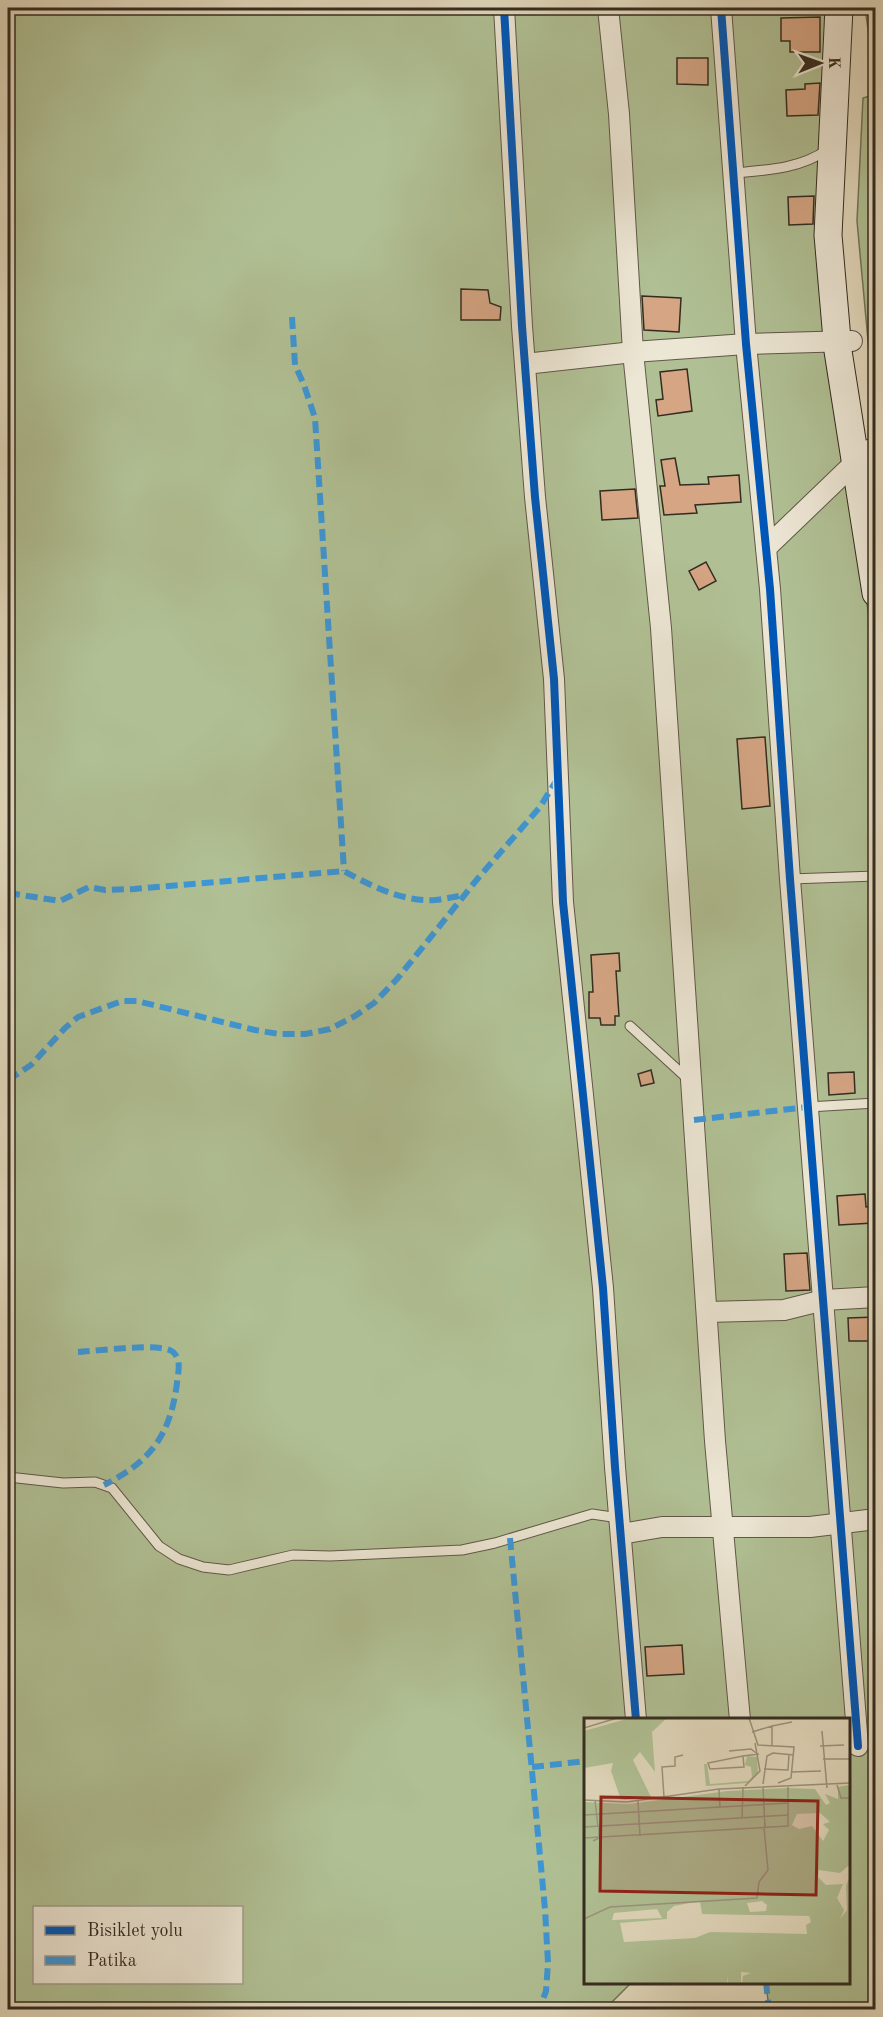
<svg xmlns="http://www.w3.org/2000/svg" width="883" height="2017" viewBox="0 0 883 2017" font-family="'Old Standard TT',serif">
	<rect width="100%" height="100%" fill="#e2d9bd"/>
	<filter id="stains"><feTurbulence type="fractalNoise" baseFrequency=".00333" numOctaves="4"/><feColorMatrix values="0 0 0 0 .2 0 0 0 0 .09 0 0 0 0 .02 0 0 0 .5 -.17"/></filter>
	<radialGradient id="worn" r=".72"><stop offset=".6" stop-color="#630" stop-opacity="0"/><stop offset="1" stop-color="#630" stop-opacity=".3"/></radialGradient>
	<g fill="#b0c094" stroke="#72765a" stroke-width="1.5" fill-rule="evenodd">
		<path d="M8,8H831L839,408L876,666L875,2009H769L766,1983L848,1982V1720H586V1982L631,1983L605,2009L8,2010ZM34,1908H242V1982H34Z"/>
		<polygon points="865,8 875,8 875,50 870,43"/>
		<polygon points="870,96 875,105 875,127 869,131 876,162 875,396 871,373 857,221 863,98"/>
	</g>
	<g fill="#d5a584" stroke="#342c21" stroke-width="1.5">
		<polygon points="820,17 820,52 790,52 790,41 781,41 781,18"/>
		<polygon points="677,58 708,58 708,85 677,84"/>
		<polygon points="820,83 818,115 787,116 786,90 805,89 805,84"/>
		<polygon points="814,196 813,224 789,225 788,197"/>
		<polygon points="461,289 488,290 490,303 501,307 500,320 461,320"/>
		<polygon points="642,296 681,298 679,332 644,330"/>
		<polygon points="687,369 692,411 658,416 656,400 663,399 660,372"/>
		<polygon points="675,458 680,485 709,484 708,477 739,475 741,502 695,505 697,513 664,515 660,486 665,486 661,460"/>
		<polygon points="635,489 638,518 602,520 600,491"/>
		<polygon points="706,562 716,581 699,590 689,571"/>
		<polygon points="765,737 770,806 742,809 737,739"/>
		<polygon points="619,953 620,971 616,971 619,1016 615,1016 615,1025 601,1025 600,1018 589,1018 589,992 593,992 591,955"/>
		<polygon points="651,1070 654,1083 641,1086 638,1074"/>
		<polygon points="854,1072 855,1093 829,1095 828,1073"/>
		<polygon points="865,1194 866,1207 872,1206 873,1223 839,1225 837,1196"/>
		<polygon points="807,1253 810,1290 786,1291 784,1254"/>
		<polygon points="876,1317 876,1341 849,1341 848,1318"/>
		<polygon points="682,1645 684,1674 647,1676 645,1647"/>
	</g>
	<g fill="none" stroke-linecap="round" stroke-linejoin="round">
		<g stroke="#605748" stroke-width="11">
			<g id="lane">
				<path d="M734,173C767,170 799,169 827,150"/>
				<polyline points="790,879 876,876"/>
				<polyline points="630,1026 690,1081"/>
				<polyline points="808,1107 876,1103"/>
				<polyline points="8,1477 63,1483 95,1482 112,1488 159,1546 179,1559 203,1567 229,1570 293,1555 330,1556 462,1550 495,1543 592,1514 619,1518"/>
			</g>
		</g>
		<g stroke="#605748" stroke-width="22">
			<g id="street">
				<polyline points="504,8 522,326 535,497 554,679 563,902 603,1288 615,1467 636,1720"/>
				<polyline points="608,8 619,114 633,352 661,628 715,1441 740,1720"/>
				<polyline points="721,8 746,344 770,589 790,879 858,1746"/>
				<polyline points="525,364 633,352 746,344 852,341"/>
				<polyline points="766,548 868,450"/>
				<polyline points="707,1312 784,1310 824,1300 876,1297"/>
				<polyline points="621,1534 662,1527 810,1527 876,1519"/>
			</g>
		</g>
		<g stroke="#342c21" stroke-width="29">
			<polyline id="secondary" points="839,8 828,235 838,351 876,593"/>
		</g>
		<use href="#lane" stroke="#ece6d4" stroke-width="9"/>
		<use href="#street" stroke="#ece6d4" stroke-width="20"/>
		<use href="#secondary" stroke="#ece6d4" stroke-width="27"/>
		<g stroke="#3d96d5" stroke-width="6" stroke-dasharray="12 6" stroke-linecap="butt">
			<polyline points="292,317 295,365 304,385 315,418 344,871"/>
			<polyline points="8,608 8,609"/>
			<path d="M8,893L60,901L89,887L105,890L134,889L344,871C371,886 403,902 435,900C445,899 454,897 464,895"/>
			<polyline points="8,1080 31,1065 65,1028 78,1017 122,1001 137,1001 255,1030 279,1034 305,1034 330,1029 355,1016 374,1003 397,979 479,877 540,807 556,781"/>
			<polyline points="694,1120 808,1107"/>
			<path d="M78,1352C96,1351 163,1342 173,1352C182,1360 178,1372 177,1383C170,1436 151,1461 104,1485"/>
			<polyline points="510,1538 545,1909 548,1963 546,1991 539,2010"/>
			<polyline points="532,1767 586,1761"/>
			<polyline points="766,1982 769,2010"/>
		</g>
		<g stroke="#ece6d4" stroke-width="11">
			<g id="cycleway">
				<polyline points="504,8 522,326 535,497 554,679 563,902 603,1288 615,1467 636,1720"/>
				<polyline points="721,8 746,344 770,589 790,879 858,1746"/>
			</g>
		</g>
		<use href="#cycleway" stroke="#0057b8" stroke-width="8"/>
	</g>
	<g transform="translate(584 1718)">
		<rect width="266" height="266" fill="#e2d9bd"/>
		<path d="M46,0H83L68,14L71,54L56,34L49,42L67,79L41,82L28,80L36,79L27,53L29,45L0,50V13ZM163,38L173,39L174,55L163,65L122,68L120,46H123L126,66L164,63L168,59L167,49L161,47ZM265,67V147L256,155L235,152L234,159L242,167L259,166L253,180L260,192L256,201L263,192L262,168L265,160V265H158L159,258L167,255L157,254V265H144V258L143,265H0V84L45,86L144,73L204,70L231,71L242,87L246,85L241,76L254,81V69ZM236,95L246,104L239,106L245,112L239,123L228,108L215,111L208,107L213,96ZM116,183L118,196L225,198L227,204L222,207L223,216L126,214L111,220L40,224L36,205L83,201V194L90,188ZM178,183L183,187L182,193L166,194L163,185ZM73,191L78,200L28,202L30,195Z" fill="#b0c094" fill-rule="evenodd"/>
		<path fill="none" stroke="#9c947f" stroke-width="1.5" d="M165,0L174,27L210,29L207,60L194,65M188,8L208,4M0,10L33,0M238,13L243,70M168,14L188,8V28M236,28L260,27M145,33L167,31L172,35M159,38L124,45L126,51L160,49L159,38L175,36M239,41H266M180,51L204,52L205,36M207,54L237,53M179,66L183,38L189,35L210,37M253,67L257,80H265M161,68L176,53L171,25M179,69L181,110M135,71L136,89M80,79L78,49L91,48V39L99,37M0,82L43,84L135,71L266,65M11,82L14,109M54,83L56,118M0,97L205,85M158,100L159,69M0,109L205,97M0,120L204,108V69M9,123L15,120V108M0,201L26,189L173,180L175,164L184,152L180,110"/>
		<path fill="#8f2418" fill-opacity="0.15" stroke="#8f2418" stroke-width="3" d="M17,79L234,83L232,177L16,173Z"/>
		<rect width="266" height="266" fill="none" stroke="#342c21" stroke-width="3"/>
	</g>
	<rect width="883" height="2017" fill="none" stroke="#e2d9bd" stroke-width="30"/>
	<rect x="9" y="9" width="865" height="1999" fill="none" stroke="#342c21" stroke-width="3"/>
	<rect x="15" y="15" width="853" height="1987" fill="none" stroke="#342c21" stroke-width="1.5"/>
	<rect x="33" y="1906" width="210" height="78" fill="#ece6d4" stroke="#a29c8c" stroke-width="1.5"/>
	<rect x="45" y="1926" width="30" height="9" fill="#0057b8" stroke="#a29c8c" stroke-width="1.5"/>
	<text x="87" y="1936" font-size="18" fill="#342c21">Bisiklet yolu</text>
	<rect x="45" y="1956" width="30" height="9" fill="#3d96d5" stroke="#a29c8c" stroke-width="1.5"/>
	<text x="87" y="1966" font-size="18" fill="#342c21">Patika</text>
	<g transform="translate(820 63) rotate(89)" stroke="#ece6d4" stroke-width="4.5" paint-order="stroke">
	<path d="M0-4.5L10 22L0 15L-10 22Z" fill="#342c21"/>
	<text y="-9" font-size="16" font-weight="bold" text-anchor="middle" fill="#342c21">K</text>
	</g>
	<rect width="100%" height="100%" filter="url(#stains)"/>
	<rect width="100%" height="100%" fill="url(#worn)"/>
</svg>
